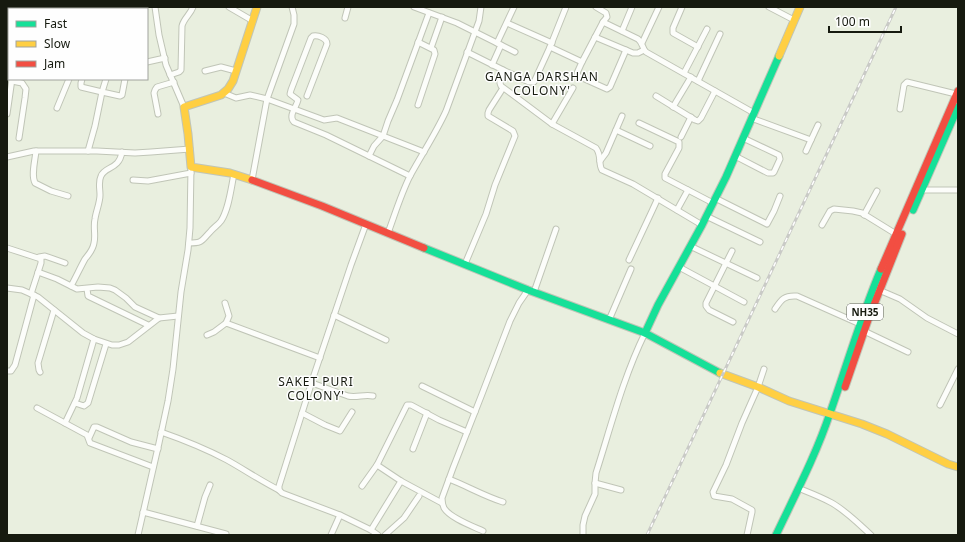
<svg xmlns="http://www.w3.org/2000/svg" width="965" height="542" viewBox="0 0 965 542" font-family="'Noto Sans',sans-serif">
	<rect width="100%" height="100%" fill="#e9efdf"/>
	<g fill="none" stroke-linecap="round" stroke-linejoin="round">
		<g stroke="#c0c5b7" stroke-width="7">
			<g id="street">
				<polyline points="155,7 159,35 166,65 184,107"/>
				<polyline points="229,7 253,21"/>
				<polyline points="414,7 457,23 515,52"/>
				<polyline points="596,7 606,13 607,17 603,22"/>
				<polyline points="682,7 673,28 673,33 698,47"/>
				<polyline points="769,7 794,20"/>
				<polyline points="116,9 117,7"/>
				<polyline points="345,18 348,7"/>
				<polyline points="507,23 552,43"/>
				<polyline points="622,31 632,7"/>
				<polyline points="595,37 633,53 638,53 644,50"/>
				<polyline points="7,42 9,37"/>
				<polyline points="497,43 514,7"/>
				<polyline points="642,43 659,7"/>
				<path d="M550,47L582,62L603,22L638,39C643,43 642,48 646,52L754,113"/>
				<polyline points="431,48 442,17"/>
				<path d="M467,52L503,70C501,75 498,80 501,86L552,124L596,148C602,156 598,164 602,170L633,184L702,225"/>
				<polyline points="147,62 165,58"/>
				<polyline points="582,62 577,73 578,76 607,89 610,87 626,50"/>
				<polyline points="492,65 501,45"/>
				<polyline points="503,70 529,82 534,82 550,47 566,7"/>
				<polyline points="205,71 221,67 236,71"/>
				<polyline points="7,73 9,74"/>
				<polyline points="684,73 707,29"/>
				<path d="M170,75L179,72L181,70L182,26C184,18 190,15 193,7"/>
				<polyline points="82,79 81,83 81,87 102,92 95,126 88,151"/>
				<polyline points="106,79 102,92 120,96 122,95 125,79"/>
				<polyline points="12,81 22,83 26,89 25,98 19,138"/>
				<polyline points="698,81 720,34"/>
				<polyline points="224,93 236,98 250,95 267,99 324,120 337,118 424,152"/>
				<path d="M307,96L327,44C327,38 318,35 313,36L311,38L291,90L290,94L298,100C296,108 288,116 294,122L326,135L410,176"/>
				<polyline points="656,96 695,120 698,121 701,118 715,91"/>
				<polyline points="418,105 435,54 434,50 418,42"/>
				<polyline points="673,107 691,77"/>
				<polyline points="57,108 69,79"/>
				<polyline points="900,109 904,85 907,82 956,94"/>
				<polyline points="7,114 12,79"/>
				<polyline points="158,114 154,93 155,90 157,87 174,82"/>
				<polyline points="751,118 811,140 818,125"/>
				<polyline points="639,123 677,141 679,142 679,148 665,174 665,178 713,203"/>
				<polyline points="552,124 573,88"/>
				<polyline points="616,130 650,146"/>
				<polyline points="681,137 691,117"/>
				<path d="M36,151C35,161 31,175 35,183L51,191L68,196"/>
				<polyline points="806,151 811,140"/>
				<polyline points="369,156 374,146 383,136 388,121 397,100 429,13"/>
				<polyline points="735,156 768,173 773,173 774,172 780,159 779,155 743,138"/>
				<polyline points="7,157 34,151 97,151 135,153 151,152 190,149"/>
				<polyline points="600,161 606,153 622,116"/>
				<polyline points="133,180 148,181 191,173"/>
				<polyline points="252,180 267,99 294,24 294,15 292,7"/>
				<polyline points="922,190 958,190"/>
				<polyline points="715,198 767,224 774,211 780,196"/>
				<polyline points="677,210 688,190"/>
				<polyline points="864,215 877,191"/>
				<polyline points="706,216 760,242"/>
				<polyline points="366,224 351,265 314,375 279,486 279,490 282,493 340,515 371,530 378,535"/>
				<polyline points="822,225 830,211 834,209 853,211 862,213 896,234"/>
				<path d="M388,233C395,214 401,194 410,176C422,154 436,133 446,111L479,21L481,7"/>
				<path d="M189,243C203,243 201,241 210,232C213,228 218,225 221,221C229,209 231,188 234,174"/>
				<polyline points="690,246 757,278"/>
				<polyline points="7,248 41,259 41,263 31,294"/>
				<polyline points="732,251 706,303 706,306 709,310 733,322"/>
				<polyline points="39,257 45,256 65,263"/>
				<polyline points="629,260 652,211 658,198"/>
				<polyline points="465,264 486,214 495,185 515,136 513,131 488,116 488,113 489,110 503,88"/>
				<polyline points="679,267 744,302"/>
				<polyline points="38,272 57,279 77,289 98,287 110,288 115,290 126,298 135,307 159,318"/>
				<path d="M71,286C76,277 80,268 85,259C89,254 93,250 94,243C96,235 93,227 95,219C96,211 100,203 100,195C100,188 98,182 101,176C105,166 119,170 122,152"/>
				<polyline points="7,288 22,290 38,297 83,333 94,339 112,345 119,345 128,342 159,318 178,316"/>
				<polyline points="87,289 88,296 90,297 148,325"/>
				<polyline points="879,290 900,299 927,318 958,334"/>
				<polyline points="534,292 556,229"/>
				<polyline points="225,303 229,316 226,323"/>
				<path d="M775,309C781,300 784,295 797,296L860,324"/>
				<polyline points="334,315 386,340"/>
				<polyline points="609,320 631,269"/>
				<polyline points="864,331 908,352"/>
				<polyline points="207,335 214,332 226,323 320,358"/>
				<polyline points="7,371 11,371 15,365 34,295"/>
				<polyline points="40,372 39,370 38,363 54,310"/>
				<path d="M312,383L348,396C357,398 364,394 373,396"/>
				<polyline points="422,386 475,412"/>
				<polyline points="75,403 84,406 88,403 106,344"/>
				<polyline points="940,405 958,369"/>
				<polyline points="37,408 87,435 90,443 153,467"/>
				<polyline points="302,413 325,425 340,431 352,412"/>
				<polyline points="65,423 77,398 94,339"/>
				<path d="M161,432C184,440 206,449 227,460C245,470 261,481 279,490"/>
				<polyline points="89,438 94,427 97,427 131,442 158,449"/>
				<polyline points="413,449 427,413"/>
				<polyline points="377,465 401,481 442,503"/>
				<path d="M449,479C467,486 484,496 503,502"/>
				<polyline points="595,483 621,490"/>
				<polyline points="362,486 377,465 407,405 411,405 439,420 467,432"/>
				<path d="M803,490C813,494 823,498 832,503C846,511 859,524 871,535"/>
				<polyline points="143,512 226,534"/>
				<polyline points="197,526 205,497 210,485"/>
				<polyline points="371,530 401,481"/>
				<path d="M483,531C472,526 450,518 444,508C442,504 442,502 442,498L453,468L482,394L510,321L519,303L528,290"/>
				<polyline points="138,535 159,443 168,401 173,369 181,292 188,250 190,228 191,167"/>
				<polyline points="331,535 340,515"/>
				<polyline points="385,535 404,518 419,496"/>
				<path d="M583,535V525L585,516L595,494V483L596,473C611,426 623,378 645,333"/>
				<polyline points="747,535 752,512 752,510 732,499 714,496 713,492 726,465 742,423 758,387 764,369"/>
			</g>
		</g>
		<g stroke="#c0c5b7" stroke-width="9">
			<g id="fast">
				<polyline points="913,210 958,107"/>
				<polyline points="424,248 528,290 645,333 720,373"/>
				<polyline points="645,333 658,305 702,225 726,177 779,56"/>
				<path d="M776,535C795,495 816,455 830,413C847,365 861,316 881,269"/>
			</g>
		</g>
		<g stroke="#c0c5b7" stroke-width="9">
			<g id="slow">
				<polyline points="779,56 800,7"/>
				<polyline points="252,180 230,173 191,167 188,134 184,107 221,95 228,89 233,81 257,7"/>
				<polyline points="720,373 758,387 789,401 862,424 887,434 948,464 958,467"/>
			</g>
		</g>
		<g stroke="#c0c5b7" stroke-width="9">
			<g id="jam">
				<polyline points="252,180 322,206 424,248"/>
				<polyline points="881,269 958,91"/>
				<polyline points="845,387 868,320 902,234"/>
			</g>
		</g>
		<use href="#street" stroke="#fcfdfa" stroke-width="5"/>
		<use href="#fast" stroke="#16e098" stroke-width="7"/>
		<use href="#slow" stroke="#ffcf43" stroke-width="7"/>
		<use href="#jam" stroke="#f24e42" stroke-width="7"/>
		<g stroke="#c9cac6" stroke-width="3">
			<polyline id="rail" points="647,535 896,7"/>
		</g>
		<use href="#rail" stroke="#fefefe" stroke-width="1.5" stroke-dasharray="4.5" stroke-linecap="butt"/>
	</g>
	<g text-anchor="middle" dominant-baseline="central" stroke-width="3" stroke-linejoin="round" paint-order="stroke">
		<rect fill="#fefefe" stroke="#5c5e57" stroke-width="1" x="847" y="304" width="36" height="16" rx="3"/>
		<g font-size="10" font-weight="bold" fill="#161a0f">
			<text x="865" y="312">NH35</text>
		</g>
		<g font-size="12" letter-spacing="1" fill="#161a0f" stroke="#fefefe">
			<text x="542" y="76">GANGA DARSHAN<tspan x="542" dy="14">COLONY'</tspan></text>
			<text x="316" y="381">SAKET PURI<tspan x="316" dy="14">COLONY'</tspan></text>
		</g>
	</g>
	<rect width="965" height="542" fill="none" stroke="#161a0f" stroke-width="16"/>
	<rect x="8" y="8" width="140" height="72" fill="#fefefe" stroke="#a1a39e"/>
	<rect x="16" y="21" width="20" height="6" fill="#16e098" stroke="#a1a39e"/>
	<text x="44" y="28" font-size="12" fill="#161a0f">Fast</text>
	<rect x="16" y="41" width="20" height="6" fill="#ffcf43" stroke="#a1a39e"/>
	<text x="44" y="48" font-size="12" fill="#161a0f">Slow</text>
	<rect x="16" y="61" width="20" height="6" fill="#f24e42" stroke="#a1a39e"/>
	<text x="44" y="68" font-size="12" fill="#161a0f">Jam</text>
	<path d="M829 26v6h72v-6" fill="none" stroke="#161a0f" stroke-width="2"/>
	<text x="835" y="26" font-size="12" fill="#161a0f" stroke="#fefefe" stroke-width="3" paint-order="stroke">100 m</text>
</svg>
